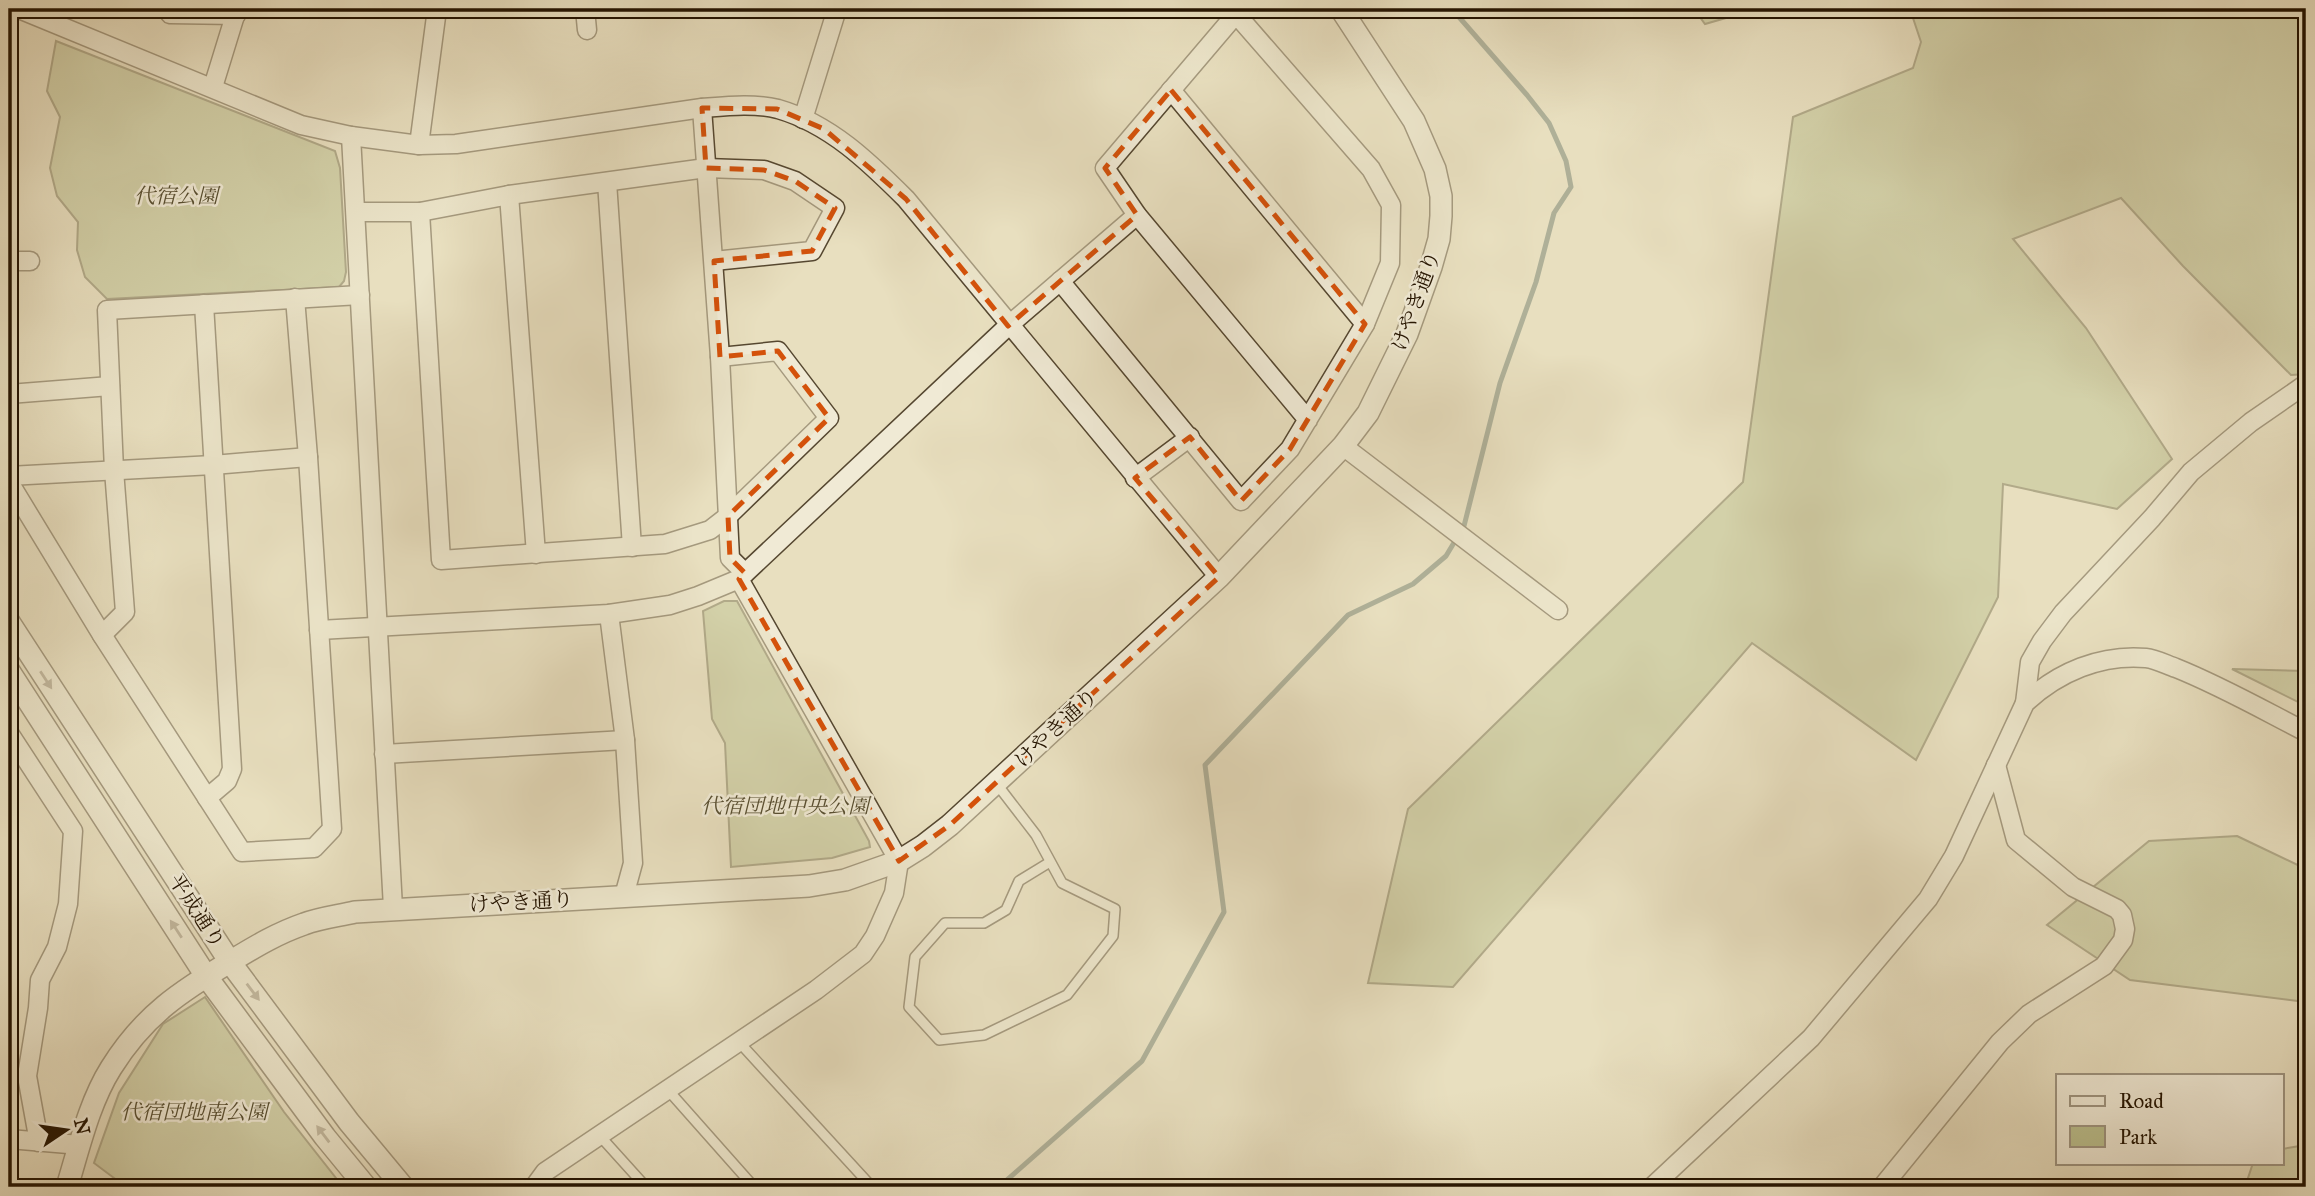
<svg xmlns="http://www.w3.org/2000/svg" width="2315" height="1196" viewBox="0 0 2315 1196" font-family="'IM FELL Great Primer','Noto Serif JP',serif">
	<rect width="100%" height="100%" fill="#e8dfbf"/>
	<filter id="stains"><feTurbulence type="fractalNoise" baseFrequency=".00286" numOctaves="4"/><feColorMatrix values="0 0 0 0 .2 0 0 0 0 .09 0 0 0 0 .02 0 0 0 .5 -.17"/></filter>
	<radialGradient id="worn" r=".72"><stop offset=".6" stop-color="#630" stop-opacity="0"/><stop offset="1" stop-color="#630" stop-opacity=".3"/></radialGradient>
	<g fill="#bbc08e" stroke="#706a48" stroke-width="2">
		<polygon points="1694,9 1757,9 1705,24"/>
		<polygon points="1910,9 2306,9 2306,374 2291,375 2183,266 2121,198 2013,239 2086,328 2172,459 2117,509 2003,484 1998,597 1916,760 1752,643 1453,987 1368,983 1408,809 1743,482 1793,117 1913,68 1921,42"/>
		<polygon points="56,41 335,151 340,168 346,272 344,281 339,287 107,299 85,277 77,250 78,222 57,196 50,168 60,117 47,91"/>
		<polygon points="724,601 737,601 869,841 870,847 832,858 731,867 725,743 712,719 703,611"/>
		<polygon points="2232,669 2306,671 2306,706"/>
		<polygon points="2237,836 2306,869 2306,1002 2130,980 2047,925 2149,841"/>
		<polygon points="205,997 284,1112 343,1187 126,1187 94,1163 119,1093 163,1024"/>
		<polygon points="2306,1145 2306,1187 2245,1187 2253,1163 2282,1163 2282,1149"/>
	</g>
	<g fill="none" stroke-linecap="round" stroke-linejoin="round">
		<polyline stroke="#6a7969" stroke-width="5" points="999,1187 1142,1061 1224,912 1205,765 1348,615 1413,584 1446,556 1464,526 1500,383 1536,282 1554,213 1571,187 1566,161 1549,123 1527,95 1452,9"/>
		<g stroke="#554730" stroke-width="12">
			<g id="service">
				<polyline points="996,783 1036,835 1062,883 1115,909 1113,936 1067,995 984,1035 939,1040 909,1007 915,957 945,923 984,923 1006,910 1019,881 1050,862"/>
				<polyline points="739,1042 872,1187"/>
				<polyline points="668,1090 754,1187"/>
				<polyline points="600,1136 646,1187"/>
			</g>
		</g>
		<g stroke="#554730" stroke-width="21">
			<g id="minor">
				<path d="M19,9L301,125L351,136L419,145L456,144L702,108C727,106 754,103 778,109C830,124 869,162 906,199L1219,577"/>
				<polyline points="171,9 170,14 236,15"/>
				<polyline points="585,9 587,30"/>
				<polyline points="213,87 237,9"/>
				<polyline points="1171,90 1365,324"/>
				<polyline points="702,108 720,357 730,558 745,573"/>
				<polyline points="803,119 837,9"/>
				<polyline points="351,136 393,908"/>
				<polyline points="419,145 437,9"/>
				<polyline points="607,182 632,547"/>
				<polyline points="509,195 536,554"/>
				<polyline points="356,212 420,212 509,195 706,168 764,170 795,181 835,208 812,251 714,261"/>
				<polyline points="420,212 441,560 665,544 710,530 728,516 829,418 778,351 720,357"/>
				<polyline points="9,261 30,261"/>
				<polyline points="1060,281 1241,501 1290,449 1365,324 1390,263 1391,205 1371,169 1236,14 1105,168 1137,215 1308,420"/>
				<polyline points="204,304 232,769 227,781 207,798"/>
				<polyline points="9,394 110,386"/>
				<polyline points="1343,446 1558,610"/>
				<polyline points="9,476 213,465 308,457"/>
				<polyline points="1135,478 1190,437"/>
				<polyline points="9,482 102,635 242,852 314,848 332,829 308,457 295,298"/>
				<polyline points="609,614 625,740 633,863 624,896"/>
				<polyline points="319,630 609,614 670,605 698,596 739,579 1008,326 1137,215"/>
				<polyline points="102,635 125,612 114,470 107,310 360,295"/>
				<polyline points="2025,703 2030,662 2042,641 2063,613 2152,518 2191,472 2251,422 2306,384"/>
				<polyline points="9,733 73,831 68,904 57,947 40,980 38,1008 27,1076 39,1142"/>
				<polyline points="384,754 625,740"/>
				<polyline points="9,1139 80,1145"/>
				<polyline points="534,1187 545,1172 816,990 863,954 875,936 894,893 899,861 739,579"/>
				<path d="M1652,1187L1811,1038L1928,899L1954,856L2025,703C2058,672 2101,654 2146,658C2156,659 2167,665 2176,668C2221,686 2263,710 2306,732"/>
				<polyline points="1882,1187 2000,1042 2029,1014 2104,966 2123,940 2125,929 2122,915 2117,909 2073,887 2016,840 1996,765"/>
			</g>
		</g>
		<g stroke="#554730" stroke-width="24">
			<g id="tertiary">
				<polyline points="9,622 230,962 349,1122 403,1187"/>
				<polyline points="9,671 206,976 325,1137 366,1187"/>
				<path d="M67,1187C79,1148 89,1103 111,1068C144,1015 181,991 233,960C256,946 278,933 304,924C320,918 338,916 355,912L809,886L845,880L899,861L923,846L950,825L1219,577L1343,446L1368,413L1407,334L1431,267L1439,239L1441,216V196L1435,169L1414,121L1341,9"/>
			</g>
		</g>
		<use href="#service" stroke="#f0ead5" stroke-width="9"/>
		<use href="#minor" stroke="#f0ead5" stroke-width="18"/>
		<use href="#tertiary" stroke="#f0ead5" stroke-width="21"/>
	</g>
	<defs><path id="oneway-solid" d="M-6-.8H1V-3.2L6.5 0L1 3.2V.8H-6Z" transform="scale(1.75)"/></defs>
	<g fill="#948a76">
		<use href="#oneway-solid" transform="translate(46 680) rotate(57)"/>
		<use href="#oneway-solid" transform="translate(176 929) rotate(-123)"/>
		<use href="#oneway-solid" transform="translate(253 992) rotate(53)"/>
		<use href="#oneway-solid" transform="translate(323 1134) rotate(-127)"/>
	</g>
	<path d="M0 0H2315V1196H0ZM1171,90L1365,324L1290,449L1241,501L1190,437L1135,478L1219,577L950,825L899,861L739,579L745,573L730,558L728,516L829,418L778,351L720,357L714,261L812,251L835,208L795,181L764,170L706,168L702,108L777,109L824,129L906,199L1008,326L1137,215L1105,168Z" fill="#e8dfbf" fill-opacity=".55" fill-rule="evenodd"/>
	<path fill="none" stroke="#d4520b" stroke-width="5" stroke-dasharray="14 9" stroke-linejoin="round" d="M1171,90L1365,324L1290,449L1241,501L1190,437L1135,478L1219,577L950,825L899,861L739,579L745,573L730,558L728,516L829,418L778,351L720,357L714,261L812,251L835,208L795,181L764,170L706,168L702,108L777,109L824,129L906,199L1008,326L1137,215L1105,168Z"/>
	<g text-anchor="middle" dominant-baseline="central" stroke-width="5" stroke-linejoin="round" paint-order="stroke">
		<g font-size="21" font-style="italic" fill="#595032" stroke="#f0ead5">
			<text x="176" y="196">代宿公園</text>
			<text x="785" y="806">代宿団地中央公園</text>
			<text x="194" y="1112">代宿団地南公園</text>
		</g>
		<g font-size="21" fill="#241401" stroke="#f0ead5">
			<text transform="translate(1416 301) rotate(-70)">けやき通り</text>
			<text transform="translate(1056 728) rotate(-43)">けやき通り</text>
			<text transform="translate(521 902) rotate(-3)">けやき通り</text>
			<text transform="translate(197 911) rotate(57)">平成通り</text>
		</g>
	</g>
	<rect width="2315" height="1196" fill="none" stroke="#e8dfbf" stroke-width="35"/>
	<rect x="10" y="10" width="2294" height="1175" fill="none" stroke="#241401" stroke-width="3.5"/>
	<rect x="18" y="18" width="2280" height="1161" fill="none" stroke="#241401" stroke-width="2"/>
	<rect x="2056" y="1074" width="228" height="91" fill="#f0ead5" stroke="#9e9480" stroke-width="2"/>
	<rect x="2070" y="1096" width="35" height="10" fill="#f0ead5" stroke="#9e9480" stroke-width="2"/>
	<text x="2119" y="1108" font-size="21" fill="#241401">Road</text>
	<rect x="2070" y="1126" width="35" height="21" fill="#bbc08e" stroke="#9e9480" stroke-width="2"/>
	<text x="2119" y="1144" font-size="21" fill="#241401">Park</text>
	<g transform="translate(66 1130) rotate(77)" stroke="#f0ead5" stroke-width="5" paint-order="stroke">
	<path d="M0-5L12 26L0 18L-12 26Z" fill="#241401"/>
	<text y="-10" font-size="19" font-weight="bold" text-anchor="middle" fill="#241401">N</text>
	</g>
	<rect width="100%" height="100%" filter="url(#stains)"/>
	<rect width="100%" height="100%" fill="url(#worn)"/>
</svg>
